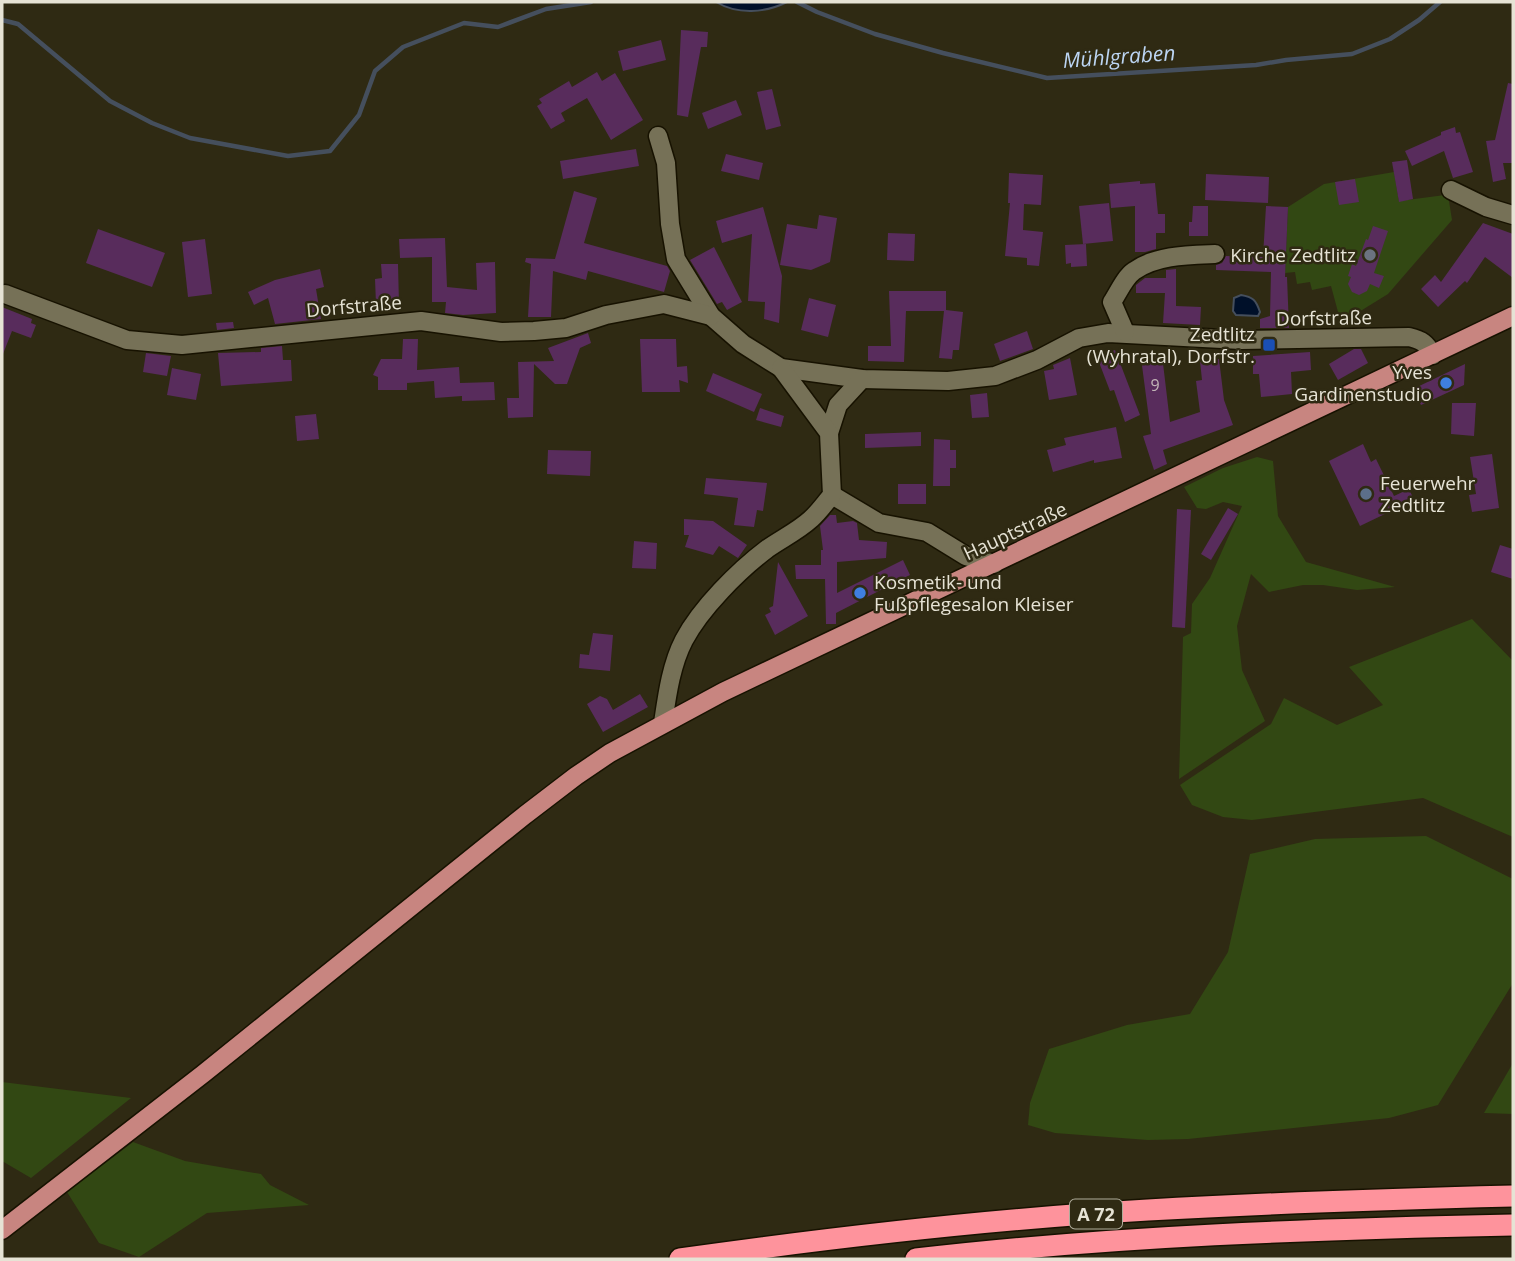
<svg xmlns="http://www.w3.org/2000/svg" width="1515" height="1261" viewBox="0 0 1515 1261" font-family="'Open Sans',sans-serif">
	<rect width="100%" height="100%" fill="#2f2a13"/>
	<g fill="#324813">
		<polygon points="1394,172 1399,201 1445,195 1449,201 1452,220 1388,294 1341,323 1331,286 1312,290 1310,282 1297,284 1295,272 1285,273 1288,207 1324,184"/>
		<polygon points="1257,457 1273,461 1278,516 1306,562 1395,587 1357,590 1323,585 1303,585 1269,592 1251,574 1237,626 1242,670 1265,721 1179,779 1183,637 1191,633 1192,604 1210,578 1242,506 1223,502 1206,509 1197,508 1184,487 1223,468"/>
		<polygon points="1472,619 1513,661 1513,837 1423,798 1252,820 1223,817 1192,805 1180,785 1271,724 1284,698 1337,725 1383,705 1349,667"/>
		<polygon points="1426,836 1513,879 1513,983 1438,1105 1389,1118 1188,1139 1148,1140 1055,1133 1028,1125 1030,1103 1049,1049 1127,1025 1190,1014 1228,952 1250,854 1315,839"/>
		<polygon points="1513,1063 1513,1114 1484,1113"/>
		<polygon points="2,1082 131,1098 31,1178 2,1161"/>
		<polygon points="133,1142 185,1161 261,1174 270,1185 309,1205 207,1213 139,1257 99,1243 67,1192"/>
	</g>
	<g fill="#001029" stroke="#454f5d" stroke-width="2">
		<path d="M716,2H787C765,13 738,15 716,2Z"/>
		<path d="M1241,295C1253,297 1256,300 1260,312L1258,316L1236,315L1233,311L1234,298Z"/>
	</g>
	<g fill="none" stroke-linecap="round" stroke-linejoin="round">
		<g stroke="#454f5d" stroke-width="4.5">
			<polyline points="797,2 817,12 875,34 943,53 1047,78 1256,65 1286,60 1352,54 1390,39 1419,20 1440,2"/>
			<polyline points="2,20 18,24 110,101 152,123 190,138 288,156 330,151 359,115 375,71 403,47 464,23 498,27 546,9 591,2"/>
		</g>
	</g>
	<g fill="#582c5c">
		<polygon points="681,30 708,32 707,47 701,47 688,117 677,115"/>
		<polygon points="661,40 666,60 623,71 618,51"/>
		<polygon points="597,72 602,81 615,73 643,120 611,140 587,98 561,113 565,121 551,129 537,106 542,103 539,99 569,81 572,87"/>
		<polygon points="1508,83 1513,84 1513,163 1503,163 1506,179 1493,182 1486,141 1495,140"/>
		<polygon points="772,89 781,126 766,130 757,92"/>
		<polygon points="736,100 742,115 708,129 702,113"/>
		<polygon points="1455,127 1456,133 1460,132 1473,172 1453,178 1444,151 1412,166 1405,151 1441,135 1441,132"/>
		<polygon points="636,149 639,166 563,179 560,161"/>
		<polygon points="726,154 763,163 759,180 721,171"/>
		<polygon points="1407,160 1413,199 1399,202 1392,162"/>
		<polygon points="1009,173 1043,175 1041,205 1024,204 1023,230 1043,232 1039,266 1027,265 1027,258 1005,256 1010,203 1008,203"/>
		<polygon points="1206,174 1269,177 1268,203 1205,200"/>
		<polygon points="1355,179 1359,202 1339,205 1335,182"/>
		<polygon points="1140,181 1140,184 1155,183 1158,214 1165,214 1165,233 1156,233 1156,249 1145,252 1135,252 1135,206 1111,208 1109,184"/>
		<polygon points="574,191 597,198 584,243 667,266 670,271 664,292 588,271 586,280 553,271 551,317 528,317 531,264 525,262 526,258 555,259"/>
		<polygon points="1109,203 1113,241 1083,244 1079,206"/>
		<polygon points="1193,206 1208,206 1208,236 1189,236 1189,222 1192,222"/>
		<polygon points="1266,206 1288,207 1285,277 1287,277 1289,328 1260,328 1260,319 1270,316 1271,272 1216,270 1216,265 1222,263 1226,256 1263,257"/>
		<polygon points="763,207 782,276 779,323 764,319 765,302 748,301 752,234 722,243 716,221"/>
		<polygon points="819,215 837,218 830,262 811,270 780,265 787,224 817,229"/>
		<polygon points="1483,223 1513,234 1513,278 1485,257 1467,283 1465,281 1438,307 1421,289 1435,275 1441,282"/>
		<polygon points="1373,226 1388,231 1374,273 1384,276 1379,288 1370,284 1367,291 1359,295 1352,292 1348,284 1351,277 1348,276 1352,264 1356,266 1366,239 1368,240"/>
		<polygon points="98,229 165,253 152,287 86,263"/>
		<polygon points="888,233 915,234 914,261 887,260"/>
		<polygon points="445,238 447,287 477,290 476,263 495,262 496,313 463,315 445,313 446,302 432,302 432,257 400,258 399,239"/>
		<polygon points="205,239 212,294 188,297 182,242"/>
		<polygon points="1086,244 1087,266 1071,267 1071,263 1066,264 1065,245"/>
		<polygon points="714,247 742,302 727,310 722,302 717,304 690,260"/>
		<polygon points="381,264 398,264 399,304 376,304 375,279 382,278"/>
		<polygon points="320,269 324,287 316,289 321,319 275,324 268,298 254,305 248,292 275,280"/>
		<polygon points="1176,269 1176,306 1201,307 1200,325 1163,323 1165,293 1136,293 1136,285 1145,278 1166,278 1166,270"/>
		<polygon points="889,291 946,291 946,310 963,312 959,350 953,350 952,359 939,358 944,311 906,311 904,362 868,361 868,346 891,346"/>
		<polygon points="809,298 836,305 828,337 801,330"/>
		<polygon points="2,307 32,319 31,323 36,325 31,338 12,331 3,354"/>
		<polygon points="233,322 234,328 217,330 216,323"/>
		<polygon points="1027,331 1033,349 1000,361 994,344"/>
		<polygon points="588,333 591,343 580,348 567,384 555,384 534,364 533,417 508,418 507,398 519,398 518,362 554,361 548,348"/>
		<polygon points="403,339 418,339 417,370 459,367 460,383 494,382 495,400 462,401 462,396 435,398 434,381 407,383 407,390 378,390 378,377 373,375 381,359 402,359"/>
		<polygon points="640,339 676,339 677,367 687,366 688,383 679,380 680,392 642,392"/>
		<polygon points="282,346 283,360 291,360 292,381 221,386 218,353 261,352 261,348"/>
		<polygon points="1354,349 1361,349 1368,363 1338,380 1329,364"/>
		<polygon points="1115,350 1140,415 1125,422 1114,390 1110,391 1097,357"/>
		<polygon points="1310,352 1311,370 1291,372 1292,394 1261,397 1259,374 1253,374 1253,356"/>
		<polygon points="146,353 171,356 167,376 143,372"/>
		<polygon points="1162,355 1170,422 1200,412 1196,381 1202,380 1200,361 1219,359 1224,400 1233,425 1163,450 1167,464 1154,470 1143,436 1151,434 1141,358"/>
		<polygon points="1070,358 1077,395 1049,400 1044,371 1054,369 1053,365"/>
		<polygon points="1465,364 1464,385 1421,405 1413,389"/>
		<polygon points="172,368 201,374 196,400 167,395"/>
		<polygon points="713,373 762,394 754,412 706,391"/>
		<polygon points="987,393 989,417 972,418 970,395"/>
		<polygon points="1452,403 1476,403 1474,436 1451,434"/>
		<polygon points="760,408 784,416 781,427 756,420"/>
		<polygon points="316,414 319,439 297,441 295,416"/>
		<polygon points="1116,427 1122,458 1094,463 1094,460 1053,472 1047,450 1066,445 1064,438"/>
		<polygon points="921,432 921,446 865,448 865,434"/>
		<polygon points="934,439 950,440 950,450 956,450 956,468 950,468 950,486 933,486"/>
		<polygon points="1363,444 1371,462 1376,459 1394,496 1409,489 1414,500 1360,526 1329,461"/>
		<polygon points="548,450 591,451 590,476 547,474"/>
		<polygon points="1492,454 1499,508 1472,512 1469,495 1476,494 1470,457"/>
		<polygon points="706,478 767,483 763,511 757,510 754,527 734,525 738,498 704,494"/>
		<rect x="898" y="484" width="28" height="20"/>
		<polygon points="1228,508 1238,514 1211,560 1201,554"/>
		<polygon points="1177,509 1191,510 1185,628 1172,627"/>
		<polygon points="830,515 836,515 837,523 853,521 857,523 859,540 887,542 886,558 837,562 837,593 903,560 910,575 836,613 836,624 826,624 825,579 796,579 795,565 821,565 821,550 823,550 820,526"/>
		<polygon points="684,519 713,521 747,545 738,558 719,546 713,555 685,547 689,535 684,535"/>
		<polygon points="634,541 657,543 656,569 632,568"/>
		<polygon points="1500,545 1513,549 1513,579 1491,572"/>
		<polygon points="778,562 808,616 775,635 765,615 771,612 769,608 773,606"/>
		<polygon points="593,633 613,635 610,671 579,668 580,654 589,655"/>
		<polygon points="640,694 648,707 603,732 587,704 600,696 607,699 613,710"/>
	</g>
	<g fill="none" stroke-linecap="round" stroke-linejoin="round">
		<g stroke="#171200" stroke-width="21">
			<g id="minor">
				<path d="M658,136L666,163L670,224L676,259L711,316L743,344L781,368L862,379L948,381L995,376L1037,360L1079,338L1108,333L1241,340L1409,337C1422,340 1426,343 1433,355"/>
				<polyline points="1451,190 1486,207 1513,215"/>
				<polyline points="5,294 127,340 182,345 421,321 501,332 534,331 566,328 606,315 664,304 711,316"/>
				<path d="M1125,332L1112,302C1118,293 1125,277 1134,271C1156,255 1189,255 1215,254"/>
				<polyline points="829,433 838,405 862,379"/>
				<polyline points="832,495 879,523 927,532 966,556 994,564"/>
				<path d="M663,723C667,696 671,665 684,640C701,608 738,571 767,549C781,539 798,531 811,519C819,512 825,503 832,495L829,433L781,368"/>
			</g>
		</g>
		<g stroke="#171200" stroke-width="21">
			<polyline id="major" points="2,1230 203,1074 525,815 576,776 610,753 723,692 1513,316"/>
		</g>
		<g stroke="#171200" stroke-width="24">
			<g id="highway">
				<path d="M680,1259C835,1237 992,1219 1148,1210C1270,1203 1392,1199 1513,1196"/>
				<path d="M916,1259C1114,1236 1314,1229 1513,1225"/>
			</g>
		</g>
		<use href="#minor" stroke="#767157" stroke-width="18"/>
		<use href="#major" stroke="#c88580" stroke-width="18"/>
		<use href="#highway" stroke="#fe939c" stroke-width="21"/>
	</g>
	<circle fill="#6b7280" stroke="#2f2a13" stroke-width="2.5" cx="1370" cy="255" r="7"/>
	<rect fill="#1a4fb4" stroke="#2f2a13" stroke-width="2.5" x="1262" y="338" width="14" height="14" rx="3.5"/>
	<g fill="#3f7fe0" stroke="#2f2a13" stroke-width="2.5">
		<circle cx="1446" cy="383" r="7"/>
		<circle cx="860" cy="593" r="7"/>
	</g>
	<circle fill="#5c6f8a" stroke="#2f2a13" stroke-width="2.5" cx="1366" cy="494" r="7"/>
	<g text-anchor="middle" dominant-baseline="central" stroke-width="5" stroke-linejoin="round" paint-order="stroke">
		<g font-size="16" fill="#c2b5b7">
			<text x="1155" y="385">9</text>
		</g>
		<rect fill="#2f2a13" stroke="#afac9b" stroke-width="2" x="1070" y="1199.5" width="52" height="29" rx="5"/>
		<g font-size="18" font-weight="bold" fill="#e6e3d5">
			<text x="1096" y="1214">A 72</text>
		</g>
		<g font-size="19" fill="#e6e3d5" stroke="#2f2a13" text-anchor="end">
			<text x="1356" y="255">Kirche Zedtlitz</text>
			<text x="1255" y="334">Zedtlitz<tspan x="1255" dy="22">(Wyhratal), Dorfstr.</tspan></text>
			<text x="1432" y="372">Yves<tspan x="1432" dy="22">Gardinenstudio</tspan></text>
			<text x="1380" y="483" text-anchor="start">Feuerwehr<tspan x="1380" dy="22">Zedtlitz</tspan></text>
			<text x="874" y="582" text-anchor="start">Kosmetik- und<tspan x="874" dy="22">Fußpflegesalon Kleiser</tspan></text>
		</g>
		<g font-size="19" fill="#e6e3d5" stroke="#2f2a13">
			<text transform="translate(354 306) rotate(-5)">Dorfstraße</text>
			<text transform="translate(1324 318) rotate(-1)">Dorfstraße</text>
			<text transform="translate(1015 531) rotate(-25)">Hauptstraße</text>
		</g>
		<g font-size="21" font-style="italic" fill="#bcd5f3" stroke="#2f2a13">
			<text transform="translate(1119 56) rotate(-4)">Mühlgraben</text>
		</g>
	</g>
	<rect width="1515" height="1261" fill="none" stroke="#e6e3d5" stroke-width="7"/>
</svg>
